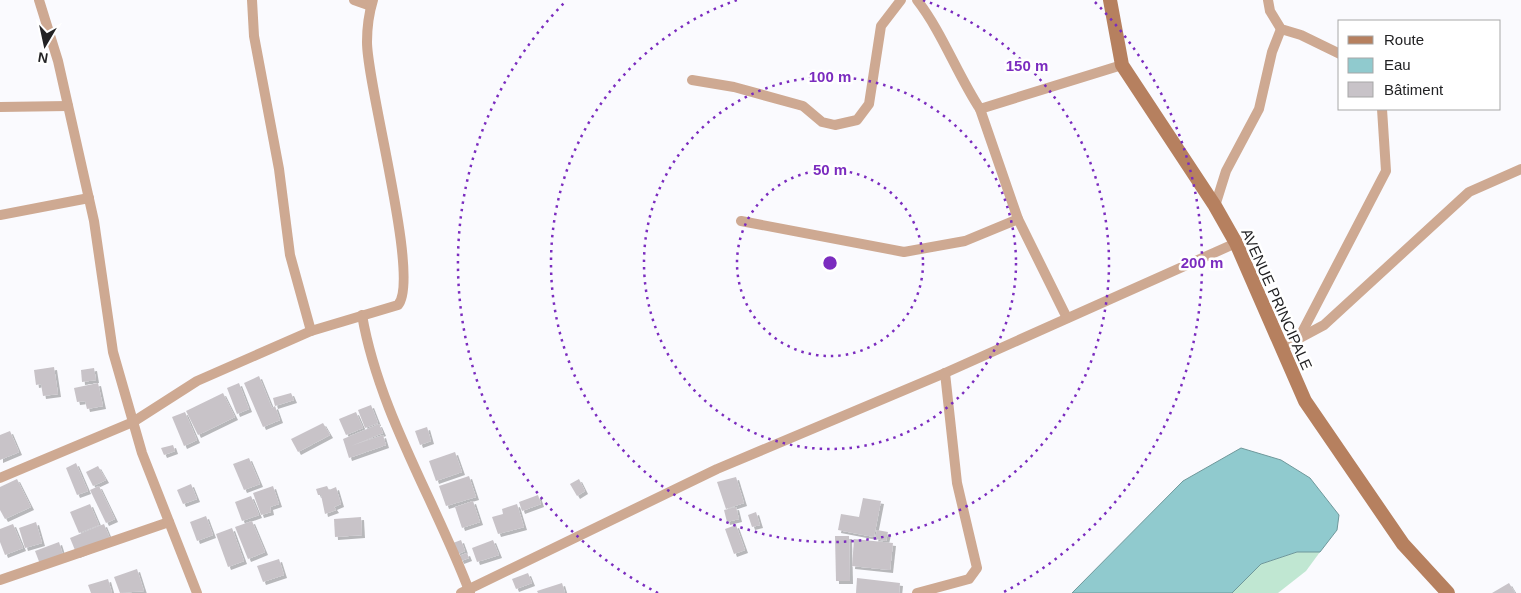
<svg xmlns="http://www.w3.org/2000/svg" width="1521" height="593" viewBox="0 0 1521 593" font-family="Arial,sans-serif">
	<defs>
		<filter id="shadow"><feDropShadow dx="3" dy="3" stdDeviation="0" flood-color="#0004"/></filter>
	</defs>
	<rect width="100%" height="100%" fill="#fafafe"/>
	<polygon fill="#c0e7d2" points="1297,552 1320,552 1306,571 1278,593 1232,593 1261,564"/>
	<polygon fill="#90cace" stroke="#6f989b" points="1241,448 1281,460 1310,478 1339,515 1337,530 1320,552 1297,552 1261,564 1232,593 1072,593 1183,481"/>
	<g fill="#c8c3c8" filter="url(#shadow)">
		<polygon points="54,367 58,394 43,396 41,384 36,385 34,370"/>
		<polygon points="94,368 96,380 82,382 81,370"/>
		<polygon points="259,376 272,408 275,406 280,420 263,427 244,383"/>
		<polygon points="98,383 103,406 87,409 85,401 77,402 74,388"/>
		<polygon points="239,383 249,409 237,414 227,388"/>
		<polygon points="223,393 235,417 198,435 186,411"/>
		<polygon points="291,393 294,400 275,406 273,398"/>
		<polygon points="371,405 378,423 365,428 358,410"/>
		<polygon points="185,412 197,440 184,446 172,417"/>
		<polygon points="356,412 363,428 346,435 339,419"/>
		<polygon points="323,423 330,435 298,452 291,439"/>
		<polygon points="379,424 383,433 351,446 383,435 386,445 349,458 343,439"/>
		<polygon points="427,427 431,441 420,445 415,431"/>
		<polygon points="10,431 19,452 0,460 0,435"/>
		<polygon points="173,445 175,451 164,455 161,448"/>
		<polygon points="455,452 462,472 436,481 429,461"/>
		<polygon points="249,458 260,484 244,490 233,464"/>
		<polygon points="76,463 88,491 77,495 66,468"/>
		<polygon points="98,466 106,480 93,486 86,472"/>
		<polygon points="469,476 476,497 446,506 439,486"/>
		<polygon points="736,477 744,503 726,509 717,482"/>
		<polygon points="17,479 31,507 5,519 0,510 0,487"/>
		<polygon points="579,479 585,491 577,496 570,484"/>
		<polygon points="191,484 197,499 183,504 177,490"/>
		<polygon points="99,486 115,519 106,523 90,490"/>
		<polygon points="273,486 279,504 270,507 271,512 261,515 253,493"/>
		<polygon points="327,486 329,490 336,487 341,504 334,507 336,510 325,514 321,495 318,495 316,489"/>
		<polygon points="538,495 541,504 522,511 519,502"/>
		<polygon points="251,496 259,515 242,521 235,502"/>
		<polygon points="863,498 881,501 874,537 838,530 841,514 859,517"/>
		<polygon points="473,501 480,522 462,528 455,507"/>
		<polygon points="90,504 99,525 79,533 70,512"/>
		<polygon points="517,504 524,527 498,534 492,517 503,514 502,509"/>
		<polygon points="736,507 739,519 727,522 724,510"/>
		<polygon points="756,512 760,525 752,527 748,515"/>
		<polygon points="206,516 213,535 197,541 190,522"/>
		<polygon points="361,517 362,535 335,537 334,519"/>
		<polygon points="252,521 265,552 248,559 235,527"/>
		<polygon points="36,522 42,543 25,548 19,528"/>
		<polygon points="13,524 23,548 5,555 0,542 0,529"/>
		<polygon points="104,524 111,541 77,555 70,538"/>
		<polygon points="736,525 745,550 734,554 725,529"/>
		<polygon points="232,528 244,561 228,567 216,534"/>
		<polygon points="877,530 888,532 886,541 875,539"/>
		<polygon points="835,536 849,536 850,581 836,581"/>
		<polygon points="854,539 893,543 890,570 852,566"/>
		<polygon points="461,540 465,551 458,554 453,543"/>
		<polygon points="493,540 499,555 477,562 472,548"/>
		<polygon points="59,542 63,555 40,564 35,551"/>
		<polygon points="467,553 469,558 461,561 459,556"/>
		<polygon points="279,559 284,575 263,582 257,566"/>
		<polygon points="137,569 144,591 120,593 114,577"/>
		<polygon points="528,573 532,583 516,589 512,579"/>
		<polygon points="857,578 900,583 899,593 856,593"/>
		<polygon points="108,579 112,593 91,593 88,585"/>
		<polygon points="562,583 565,593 538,593 537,591"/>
		<polygon points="1509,583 1515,593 1492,593"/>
	</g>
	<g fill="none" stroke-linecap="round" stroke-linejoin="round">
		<g stroke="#cea992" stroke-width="10">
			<polyline points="39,0 58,61 94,221 113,352 142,453 197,593"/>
			<polyline points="252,0 254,36 279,169 290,255 311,331"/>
			<polyline points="354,0 371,6"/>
			<path d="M917,0C942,32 957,74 980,109L1122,65"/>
			<polyline points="1268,0 1270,11 1281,29 1301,35 1340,54"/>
			<polyline points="692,80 734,87 803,106 822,122 835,125 857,120 869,104 881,26 901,0"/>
			<polyline points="0,107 68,106"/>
			<polyline points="980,109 1018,219 1067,318"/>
			<polyline points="1215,206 1226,171 1259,109 1272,52 1281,29"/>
			<polyline points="0,215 89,198"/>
			<polyline points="741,221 904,252 965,241 1018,219"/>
			<path d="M362,315C379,413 435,500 470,593"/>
			<polyline points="1299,338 1386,171 1382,109"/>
			<polyline points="1281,348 1324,325 1469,192 1521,169"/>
			<path d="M0,478L133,422L197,381L311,331L398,305C421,280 367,87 367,42C367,28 369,13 373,0"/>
			<polyline points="0,580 169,522"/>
			<polyline points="461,593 717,469 945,373 1236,243"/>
			<polyline points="917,593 969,579 977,568 957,483 945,373"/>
		</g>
		<polyline stroke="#b6805f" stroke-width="14" points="1110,0 1122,65 1215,206 1236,243 1305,401 1403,544 1448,593"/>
	</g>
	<g fill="none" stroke="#7b2cbf" stroke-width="2.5" stroke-dasharray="2.5 5">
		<circle cx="830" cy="263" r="93"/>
		<circle cx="830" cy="263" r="186"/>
		<path d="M923 0A279 279 0 1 1 737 0"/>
		<path d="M658 593A372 372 0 0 1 565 2M1095 2A372 372 0 0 1 1002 593"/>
	</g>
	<g text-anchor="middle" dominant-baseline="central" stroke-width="5" stroke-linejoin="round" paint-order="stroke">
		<g font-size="15" fill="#222224" stroke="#fff">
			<text transform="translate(1277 299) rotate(66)">AVENUE PRINCIPALE</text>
		</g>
	</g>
	<circle cx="830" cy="263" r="8" fill="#7b2cbf" stroke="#fff" stroke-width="2.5"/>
	<g font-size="15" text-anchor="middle" font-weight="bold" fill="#7b2cbf" stroke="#fff" stroke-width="5" stroke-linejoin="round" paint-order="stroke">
		<text x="1027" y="71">150 m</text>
		<text x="830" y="82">100 m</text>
		<text x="830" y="175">50 m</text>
		<text x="1202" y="268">200 m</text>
	</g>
	<rect x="1338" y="20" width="162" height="90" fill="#ffffff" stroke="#a7a7a7"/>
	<rect x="1348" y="36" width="25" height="8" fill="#b6805f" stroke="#a7a7a7"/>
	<text x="1384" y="45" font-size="15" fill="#222224">Route</text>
	<rect x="1348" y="58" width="25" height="15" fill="#90cace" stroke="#a7a7a7"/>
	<text x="1384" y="70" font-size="15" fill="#222224">Eau</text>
	<rect x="1348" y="82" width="25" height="15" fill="#c8c3c8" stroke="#a7a7a7"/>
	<text x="1384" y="95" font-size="15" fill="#222224">Bâtiment</text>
	<g transform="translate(45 45) rotate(189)" stroke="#ffffff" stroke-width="4" paint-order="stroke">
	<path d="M0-4L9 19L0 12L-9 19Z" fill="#222224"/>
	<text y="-8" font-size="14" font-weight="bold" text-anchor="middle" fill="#222224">N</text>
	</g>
</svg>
